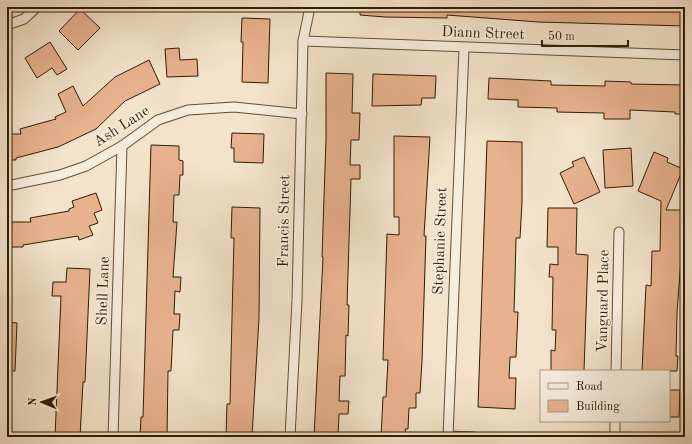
<svg xmlns="http://www.w3.org/2000/svg" width="692" height="444" viewBox="0 0 692 444" font-family="'Old Standard TT',serif">
	<rect width="100%" height="100%" fill="#f3e3ca"/>
	<filter id="stains"><feTurbulence type="fractalNoise" baseFrequency=".005" numOctaves="4"/><feColorMatrix values="0 0 0 0 .2 0 0 0 0 .09 0 0 0 0 .02 0 0 0 .5 -.17"/></filter>
	<radialGradient id="worn" r=".72"><stop offset=".6" stop-color="#630" stop-opacity="0"/><stop offset="1" stop-color="#630" stop-opacity=".3"/></radialGradient>
	<g fill="#e8b28e" stroke="#2f1d03">
		<polygon points="360,7 685,7 685,26 538,22 447,15 447,18 385,17 360,15"/>
		<polygon points="80,9 100,28 78,50 59,31"/>
		<polygon points="242,18 270,19 268,83 242,82 243,42 241,42"/>
		<polygon points="50,42 67,69 57,75 52,68 37,78 25,58"/>
		<polygon points="179,48 180,60 197,59 198,76 167,77 165,49"/>
		<polygon points="149,60 160,84 125,101 96,129 58,147 16,158 16,160 7,160 7,134 21,134 20,129 56,119 55,117 66,112 58,94 73,86 83,106 115,77"/>
		<polygon points="326,73 353,74 352,113 360,113 359,140 351,140 350,165 360,165 360,179 351,179 347,305 349,305 348,336 346,335 345,376 340,376 339,401 349,401 348,414 339,414 338,437 314,437 323,257 322,257 326,139"/>
		<polygon points="373,74 436,76 435,98 422,98 421,105 372,106"/>
		<polygon points="489,78 551,81 551,85 605,86 605,81 631,82 631,84 685,85 685,114 675,114 675,112 630,110 630,119 604,119 604,113 557,112 557,108 518,107 518,100 488,99"/>
		<polygon points="232,133 264,134 263,163 234,162 234,148 231,148"/>
		<polygon points="394,136 430,137 424,236 426,236 422,361 420,393 416,393 416,408 409,408 408,429 405,429 407,437 381,437 383,397 386,397 388,360 383,360 387,234 399,235 399,217 394,217"/>
		<polygon points="487,141 522,142 522,202 520,238 516,238 515,279 514,312 518,312 516,357 510,357 509,378 516,378 515,409 478,407"/>
		<polygon points="151,145 179,146 179,160 183,161 183,175 180,175 179,195 174,195 173,222 177,222 173,277 181,277 180,292 175,291 174,314 180,314 179,330 173,330 171,371 168,371 167,437 140,437 141,417 143,417"/>
		<polygon points="631,148 633,186 605,188 603,150"/>
		<polygon points="654,152 668,158 667,162 683,169 666,210 685,210 685,246 682,245 677,313 676,356 678,356 677,371 642,371 646,285 651,286 652,251 660,251 661,201 638,191"/>
		<polygon points="584,157 600,192 574,204 560,173 574,166 572,162"/>
		<polygon points="96,193 102,210 94,213 98,223 89,226 93,235 79,240 78,236 23,245 23,247 7,247 7,222 31,222 30,218 69,211 69,209 74,207 72,201"/>
		<polygon points="232,207 260,208 259,318 252,436 226,435 227,404 230,404 231,358 234,238 231,238"/>
		<polygon points="548,208 577,208 576,254 588,255 584,371 551,371 551,350 555,351 556,330 552,330 553,277 549,277 550,264 558,265 558,247 547,247"/>
		<polygon points="67,268 90,269 85,382 83,382 80,437 55,437 61,296 52,296 53,282 66,282"/>
		<polygon points="7,322 17,323 15,371 7,371"/>
		<polygon points="669,390 680,390 679,417 669,417"/>
	</g>
	<g fill="none" stroke-linecap="round" stroke-linejoin="round">
		<g stroke="#604e35" stroke-width="11">
			<g id="street">
				<polyline points="7,25 24,19 37,7"/>
				<polyline points="303,41 685,55"/>
				<polyline points="464,48 448,436 474,437"/>
				<polyline points="7,186 60,175 86,166 122,146 158,120 188,110 234,107 302,114"/>
				<polyline points="616,371 619,232"/>
				<polyline points="113,437 122,146"/>
				<polyline points="290,437 297,300 303,41 310,7"/>
				<polyline points="615,437 615,421"/>
			</g>
		</g>
		<use href="#street" stroke="#f7eddd" stroke-width="9"/>
	</g>
	<g text-anchor="middle" dominant-baseline="central" stroke-width="3" stroke-linejoin="round" paint-order="stroke">
		<g font-size="15" fill="#2f1d03" stroke="#f7eddd">
			<text transform="translate(483 34) rotate(2)">Diann Street</text>
			<text transform="translate(122 127) rotate(-33)">Ash Lane</text>
			<text transform="translate(285 221) rotate(-89)">Francis Street</text>
			<text transform="translate(441 241) rotate(-88)">Stephanie Street</text>
			<text transform="translate(104 291) rotate(-88)">Shell Lane</text>
			<text transform="translate(604 301) rotate(-89)">Vanguard Place</text>
		</g>
	</g>
	<rect width="692" height="444" fill="none" stroke="#f3e3ca" stroke-width="24"/>
	<rect x="8" y="8" width="676" height="428" fill="none" stroke="#2f1d03" stroke-width="2"/>
	<rect x="12" y="12" width="668" height="420" fill="none" stroke="#2f1d03"/>
	<rect x="540" y="370" width="130" height="52" fill="#f7eddd" stroke="#a79a86"/>
	<rect x="548" y="383" width="20" height="6" fill="#f7eddd" stroke="#a79a86"/>
	<text x="576" y="390" font-size="12" fill="#2f1d03">Road</text>
	<rect x="548" y="400" width="20" height="12" fill="#e8b28e" stroke="#a79a86"/>
	<text x="576" y="410" font-size="12" fill="#2f1d03">Building</text>
	<g transform="translate(42 402) rotate(272)" stroke="#f7eddd" stroke-width="3" paint-order="stroke">
	<path d="M0-3L7 15L0 10L-7 15Z" fill="#2f1d03"/>
	<text y="-6" font-size="11" font-weight="bold" text-anchor="middle" fill="#2f1d03">N</text>
	</g>
	<path d="M542 40v6h86v-6" fill="none" stroke="#2f1d03" stroke-width="2"/>
	<text x="548" y="40" font-size="12" fill="#2f1d03" stroke="#f7eddd" stroke-width="3" paint-order="stroke">50 m</text>
	<rect width="100%" height="100%" filter="url(#stains)"/>
	<rect width="100%" height="100%" fill="url(#worn)"/>
</svg>
